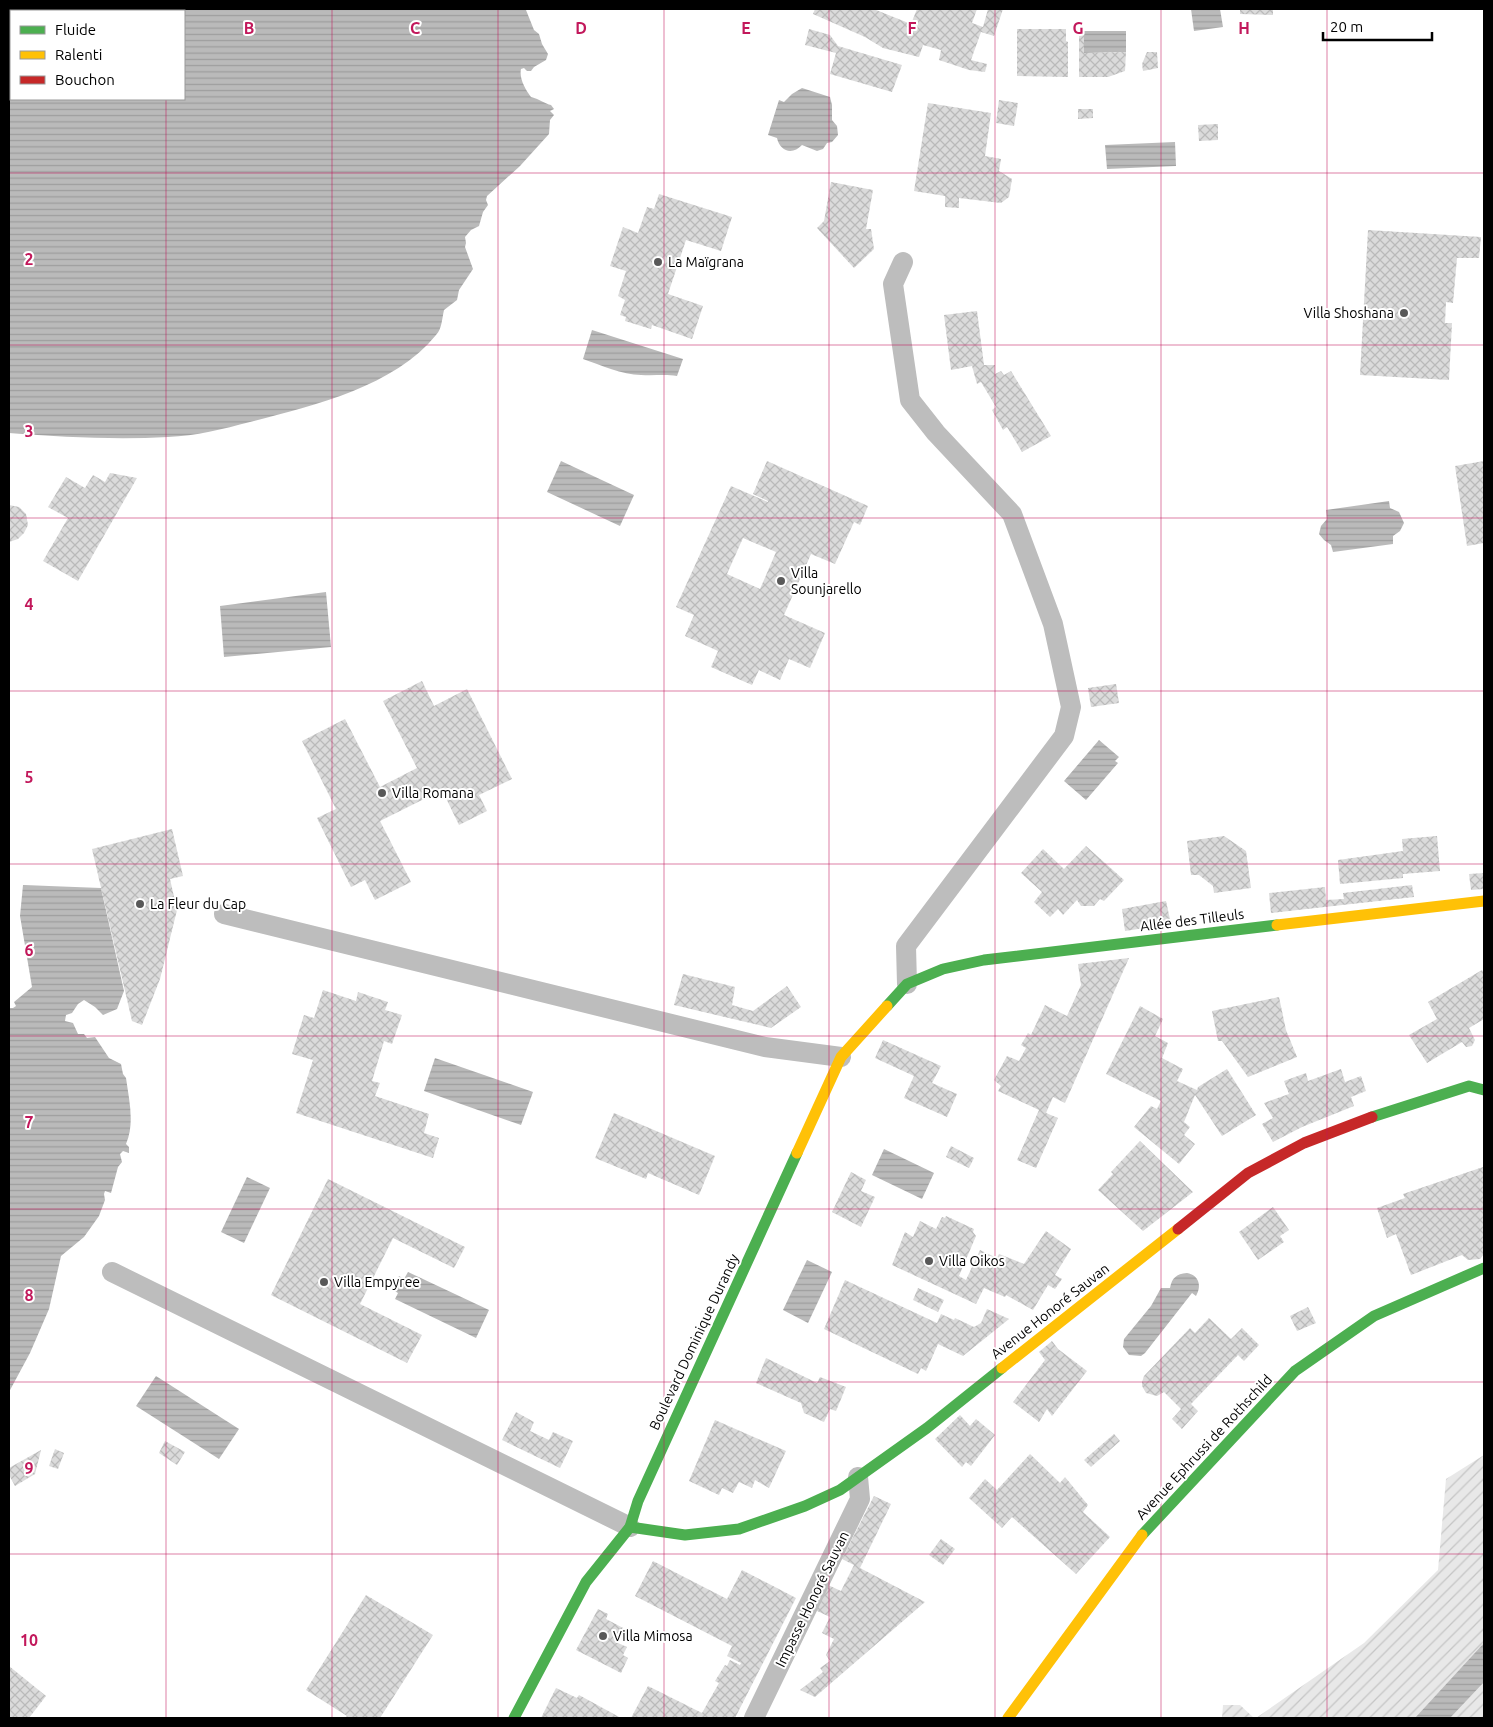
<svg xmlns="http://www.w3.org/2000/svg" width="1493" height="1727" viewBox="0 0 1493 1727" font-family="Ubuntu,sans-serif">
	<defs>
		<pattern id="garden-furrows" width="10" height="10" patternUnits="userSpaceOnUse" patternTransform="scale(1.25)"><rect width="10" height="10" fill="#e8e8e8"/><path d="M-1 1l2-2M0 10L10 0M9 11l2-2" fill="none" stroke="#c5c5c5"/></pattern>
		<pattern id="water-rules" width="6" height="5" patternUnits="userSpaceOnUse" patternTransform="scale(1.25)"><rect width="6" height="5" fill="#bababa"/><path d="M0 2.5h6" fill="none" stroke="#9e9e9e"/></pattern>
		<pattern id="building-cross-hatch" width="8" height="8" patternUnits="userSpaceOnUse" patternTransform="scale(1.25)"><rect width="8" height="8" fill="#dbdbdb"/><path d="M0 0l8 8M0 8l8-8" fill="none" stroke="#bababa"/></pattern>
	</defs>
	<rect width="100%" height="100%" fill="#fff"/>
	<g fill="url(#garden-furrows)">
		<polygon points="1484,1455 1484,1718 1256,1718 1364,1643 1438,1570 1446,1479"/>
		<polygon points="1223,1705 1240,1705 1254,1718 1222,1718"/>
	</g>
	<g fill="url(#water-rules)" fill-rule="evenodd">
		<path d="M9,9H523L526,10L534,30L539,34L542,44L548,54L546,60L534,67L531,71H527L524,68L521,69C519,78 525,89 531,97C540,99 545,104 551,105L554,109L550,111L554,115L550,120L549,134L520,166L487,196L486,200L488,205L483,212L479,226L471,230L465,237L466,243L465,247L473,269L459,290L457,300L444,310C442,318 442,329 436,335C394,387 312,406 250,422C223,429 196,436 168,437C115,440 62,437 9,433ZM11,11H184V99H11Z"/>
		<polygon points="1191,9 1220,9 1223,27 1194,31"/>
		<polygon points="1084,31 1126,31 1126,52 1084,53"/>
		<path d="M802,88L830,97L832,105V120L837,126L838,135L832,142L827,143L823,149L817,151L802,145C793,155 780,152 777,138L768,135L779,100L784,102L792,94Z"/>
		<polygon points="1175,142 1176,166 1107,169 1105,145"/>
		<path d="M592,330L683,359L677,376C665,374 654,376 641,375C622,375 601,365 583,359Z"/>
		<polygon points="561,461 634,495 620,526 547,492"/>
		<polygon points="1389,501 1390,508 1399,512 1404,523 1400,531 1393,536 1393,544 1333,552 1331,545 1324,540 1319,534 1321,526 1327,519 1326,510"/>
		<polygon points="326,592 331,647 224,657 220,606"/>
		<polygon points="1099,740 1119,757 1115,761 1118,763 1086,800 1064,781"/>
		<path d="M23,885L101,888L124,991L117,1009L103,1015L95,1007L84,1000L78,1004L72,1013L66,1015L65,1021L73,1023L78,1034H84L87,1038L95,1037L109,1058L121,1064L123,1074L126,1078C129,1100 135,1123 126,1144L129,1147V1153L123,1151L120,1154L122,1162L118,1167L111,1193L105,1191L104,1194L105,1200L99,1216L84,1237L61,1256L49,1309L30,1353L9,1392V1008H13L16,1006L14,1002L32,987L20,916Z"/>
		<polygon points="435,1058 533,1092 521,1125 424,1091"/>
		<polygon points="884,1149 934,1173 922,1199 872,1175"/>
		<polygon points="247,1177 270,1188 244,1243 221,1232"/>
		<polygon points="807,1260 832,1272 808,1323 783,1310"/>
		<polygon points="408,1272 489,1310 476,1338 395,1299 398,1293 393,1290 399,1276 404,1279"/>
		<path d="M1187,1273C1199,1275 1202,1286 1196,1296L1192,1293L1145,1353L1141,1356L1129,1355L1123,1347L1124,1339L1151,1306L1161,1288H1170C1172,1278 1176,1274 1187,1273Z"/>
		<polygon points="156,1376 239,1429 219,1459 136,1406"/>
		<polygon points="1484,1643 1484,1682 1450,1718 1415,1718"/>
	</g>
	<g fill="url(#building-cross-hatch)" fill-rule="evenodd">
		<polygon points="815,9 877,9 876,10 911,24 917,9 977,9 972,23 983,27 988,9 1003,9 994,36 981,32 971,60 987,64 985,72 969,70 939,60 941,50 923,45 919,57 883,48 865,37 813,14"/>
		<polygon points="1240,9 1273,9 1273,15 1240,14"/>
		<polygon points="809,29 830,35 838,46 902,65 892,92 830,74 836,53 805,45"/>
		<polygon points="1017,29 1066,29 1066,41 1068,42 1068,77 1017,76"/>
		<polygon points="1079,30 1084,31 1084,53 1126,52 1125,71 1108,77 1079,77"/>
		<polygon points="1147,52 1157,52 1158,68 1143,71 1142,64"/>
		<polygon points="999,100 1018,103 1014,126 996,123"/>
		<polygon points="928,103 991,113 985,156 1001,159 999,171 1012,179 1009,197 1001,203 959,198 959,208 945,207 945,196 914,191"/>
		<polygon points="1078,109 1093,109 1093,118 1078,119"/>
		<polygon points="1218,124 1218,140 1199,141 1198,125"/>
		<polygon points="831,182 873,190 866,229 871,229 874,249 854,268 817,228 824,221"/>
		<polygon points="659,194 732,217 721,251 686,240 668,294 703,306 692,339 652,325 651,329 625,321 626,317 620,315 625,300 618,296 626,271 610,266 623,227 638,233 647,207 654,209"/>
		<polygon points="1368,230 1481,237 1479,258 1457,258 1453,303 1446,302 1445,323 1452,323 1449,380 1360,375"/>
		<polygon points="977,311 984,365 995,365 995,374 1001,371 1004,375 1011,371 1051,436 1022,452 1007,427 1003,430 992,410 996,407 981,382 977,384 972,366 951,370 944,315"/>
		<path d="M767,461L868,506L860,525L854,522L835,564L811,554L784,615L825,633L810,668L789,659L780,680L759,670L752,685L711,667L718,651L685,636L694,615L676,607L731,486L768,502V501L753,494ZM743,538L776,552L760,589L727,574Z"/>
		<polygon points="1484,461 1484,543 1467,546 1455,466"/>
		<polygon points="110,473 137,478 78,581 43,561 68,518 48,507 66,477 85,488 93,475 105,482"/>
		<polygon points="9,505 19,507 26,514 28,525 24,533 18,539 9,542"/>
		<polygon points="422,681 434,706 467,689 512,779 479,795 487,811 459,825 442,790 380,821 411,882 375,900 365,880 351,887 317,818 336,809 302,741 345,719 380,787 417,768 383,701"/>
		<polygon points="1116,684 1119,703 1091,707 1088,688"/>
		<polygon points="172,829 183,876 170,879 177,910 160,979 142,1025 132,1021 92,849"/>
		<polygon points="1224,836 1246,851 1251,888 1214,893 1213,886 1199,875 1191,875 1187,841"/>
		<polygon points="1437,836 1440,871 1403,874 1403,878 1340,884 1338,860 1403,851 1402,839"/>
		<polygon points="1086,846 1124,880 1104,901 1100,899 1094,906 1081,906 1077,900 1063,915 1058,909 1050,917 1034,902 1042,892 1021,873 1043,849 1064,869"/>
		<polygon points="1484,873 1484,889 1471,890 1469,874"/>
		<polygon points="1412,885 1414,897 1271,913 1269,893 1325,887 1326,900 1344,899 1343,893"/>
		<polygon points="1166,901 1171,924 1125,931 1122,909"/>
		<polygon points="1129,958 1065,1103 1053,1097 1046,1113 1058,1118 1036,1168 1017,1160 1039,1110 998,1091 1001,1086 994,1080 1007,1056 1019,1061 1026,1048 1021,1045 1028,1033 1031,1035 1045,1005 1067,1016 1081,985 1078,964"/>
		<polygon points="1482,970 1484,973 1484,1019 1469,1028 1475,1040 1472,1046 1466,1047 1462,1042 1427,1063 1409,1035 1437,1019 1428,1002"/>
		<polygon points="683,974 735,987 732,1005 753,1011 787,986 801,1007 771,1028 674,1005"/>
		<polygon points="323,990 356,1001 358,992 388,1002 385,1010 402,1015 392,1044 384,1041 372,1081 380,1083 375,1096 429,1114 424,1133 439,1138 433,1158 296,1113 313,1060 292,1054 304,1015 314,1018"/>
		<polygon points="1279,997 1286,1030 1297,1057 1248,1077 1222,1041 1218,1041 1212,1011"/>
		<polygon points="1140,1006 1163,1019 1155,1036 1168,1043 1162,1058 1183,1069 1177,1081 1197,1090 1198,1087 1227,1069 1256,1115 1222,1136 1195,1095 1184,1122 1190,1127 1184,1135 1195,1144 1179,1164 1134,1127 1151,1106 1157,1109 1161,1101 1106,1074"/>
		<polygon points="883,1040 941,1066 932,1083 957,1094 947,1117 904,1098 914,1076 875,1058"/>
		<polygon points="1341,1069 1345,1082 1361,1076 1366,1091 1351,1097 1354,1106 1302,1127 1273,1142 1262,1124 1273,1118 1264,1103 1289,1094 1284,1081 1306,1073 1308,1081"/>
		<polygon points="614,1113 715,1156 699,1195 648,1173 646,1179 595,1158"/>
		<polygon points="1140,1141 1193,1192 1143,1231 1098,1190 1113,1174 1111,1172"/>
		<polygon points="951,1146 974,1158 969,1168 946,1157"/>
		<polygon points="1483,1167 1484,1171 1484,1254 1480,1259 1468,1260 1462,1255 1411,1275 1396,1234 1387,1238 1377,1208 1405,1198 1403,1194"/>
		<polygon points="851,1172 866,1180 861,1191 875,1197 861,1227 832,1212"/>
		<polygon points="328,1179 465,1247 454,1268 393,1238 360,1304 422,1335 407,1363 271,1295"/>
		<polygon points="1273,1207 1289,1230 1280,1236 1284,1242 1258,1260 1239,1232"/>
		<polygon points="946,1216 974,1229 973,1232 976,1236 959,1276 966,1280 980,1250 997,1258 999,1254 1024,1264 1046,1231 1071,1249 1055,1275 1062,1279 1055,1289 1048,1285 1033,1310 1006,1295 1005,1297 984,1288 976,1304 892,1265 905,1232 913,1237 920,1221 936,1229 942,1217 945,1218"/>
		<polygon points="845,1280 937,1323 941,1314 954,1320 955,1318 974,1327 981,1323 987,1309 1009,1319 963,1356 938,1344 926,1371 921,1368 918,1374 824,1329"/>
		<polygon points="918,1288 944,1300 938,1312 913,1300"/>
		<polygon points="1308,1307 1316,1323 1297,1331 1290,1316"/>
		<polygon points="1209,1318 1231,1339 1242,1328 1259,1345 1244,1361 1238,1355 1191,1404 1198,1411 1182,1429 1172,1419 1181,1409 1164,1392 1157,1396 1146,1393 1142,1386 1142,1382 1144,1376 1190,1328 1195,1333"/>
		<polygon points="1052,1341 1058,1349 1087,1371 1052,1416 1047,1409 1039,1422 1013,1402 1045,1360 1039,1352"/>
		<polygon points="766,1358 817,1383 820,1377 846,1387 836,1411 830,1409 824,1422 804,1413 801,1403 756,1383"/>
		<polygon points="516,1412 534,1422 530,1431 549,1440 553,1432 573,1441 560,1468 502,1440"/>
		<polygon points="960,1415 970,1426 976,1419 995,1435 971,1466 966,1462 962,1467 935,1439"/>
		<polygon points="715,1420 786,1451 769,1488 755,1480 752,1488 739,1482 733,1493 722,1488 719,1495 689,1481"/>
		<polygon points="1114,1434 1120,1441 1091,1467 1084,1460"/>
		<polygon points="165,1441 185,1452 177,1465 159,1453"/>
		<polygon points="55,1449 64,1453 58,1469 49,1466"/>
		<polygon points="41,1450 35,1474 15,1486 9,1475 9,1468"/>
		<polygon points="1030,1454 1060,1483 1065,1477 1088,1505 1083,1512 1110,1537 1076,1574 1012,1517 1002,1528 969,1498 985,1479 997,1490"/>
		<polygon points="874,1496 891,1504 860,1568 925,1602 815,1697 800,1690 823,1672 820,1668 830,1661 826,1655 834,1639 822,1633 830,1617 815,1610 828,1585 841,1591 854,1565 842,1559"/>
		<polygon points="941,1539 955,1549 943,1565 929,1555"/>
		<polygon points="653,1561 727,1599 742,1570 796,1598 735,1718 631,1718 648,1686 702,1713 719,1683 715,1681 725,1665 727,1666 730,1660 740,1665 741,1663 727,1656 732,1646 635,1596"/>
		<polygon points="366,1595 433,1635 380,1718 345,1718 347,1716 306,1690"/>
		<polygon points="598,1609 608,1614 606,1619 625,1629 618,1643 627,1647 623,1655 628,1658 621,1673 576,1650"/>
		<polygon points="9,1666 46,1696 29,1718 9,1718"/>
		<polygon points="556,1688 577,1698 579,1695 621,1718 541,1718"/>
	</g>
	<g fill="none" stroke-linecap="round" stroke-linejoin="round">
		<g stroke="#bdbdbd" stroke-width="20">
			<polyline points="903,262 893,284 910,400 936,433 1012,514 1053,624 1071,707 1064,736 906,946 907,984"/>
			<polyline points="224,914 765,1047 841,1057"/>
			<polyline points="112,1272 630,1527"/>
			<polyline points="754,1718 860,1499 858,1477"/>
		</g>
		<g stroke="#4caf50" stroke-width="11">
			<polyline points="887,1006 907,984 943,969 984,960 1277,925"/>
			<polyline points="1372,1117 1469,1086 1484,1090"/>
			<polyline points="630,1527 685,1535 739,1529 805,1506 840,1490 927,1428 1002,1368"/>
			<polyline points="1142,1535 1295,1371 1374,1316 1484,1268"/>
			<polyline points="514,1718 586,1582 630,1527 638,1501 797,1153"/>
		</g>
		<g stroke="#ffc107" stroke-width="11">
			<polyline points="1277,925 1484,901"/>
			<polyline points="797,1153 841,1057 887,1006"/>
			<polyline points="1002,1368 1178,1229"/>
			<polyline points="1008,1718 1142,1535"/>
		</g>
		<polyline stroke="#c62828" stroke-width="11" points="1178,1229 1248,1173 1304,1143 1372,1117"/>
	</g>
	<path fill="none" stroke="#c2185b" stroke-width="1" stroke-opacity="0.55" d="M166,9V11M332,9V1718M498,9V1718M664,9V1718M829,9V1718M995,9V1718M1161,9V1718M1327,9V1718M166,99V1718M9,173H1484M9,345H1484M9,518H1484M9,691H1484M9,864H1484M9,1036H1484M9,1209H1484M9,1382H1484M9,1554H1484"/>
	<g fill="#595959" stroke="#fff" stroke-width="2">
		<circle cx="658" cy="262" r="5"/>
		<circle cx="1404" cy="313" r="5"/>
		<circle cx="781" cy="581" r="5"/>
		<circle cx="382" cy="793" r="5"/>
		<circle cx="140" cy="904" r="5"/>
		<circle cx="929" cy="1261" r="5"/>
		<circle cx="324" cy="1282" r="5"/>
		<circle cx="603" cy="1636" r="5"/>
	</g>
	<g text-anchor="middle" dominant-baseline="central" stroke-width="4" stroke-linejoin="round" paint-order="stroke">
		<g font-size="14" fill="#000" stroke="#fff" text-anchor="start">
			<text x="668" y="262">La Maïgrana</text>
			<text x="1394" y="313" text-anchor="end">Villa Shoshana</text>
			<text x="791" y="573">Villa<tspan x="791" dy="16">Sounjarello</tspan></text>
			<text x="392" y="793">Villa Romana</text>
			<text x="150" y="904">La Fleur du Cap</text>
			<text x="939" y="1261">Villa Oikos</text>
			<text x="334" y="1282">Villa Empyree</text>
			<text x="613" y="1636">Villa Mimosa</text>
		</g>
		<g font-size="14" fill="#000" stroke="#fff">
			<text transform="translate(1192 920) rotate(-7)">Allée des Tilleuls</text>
			<text transform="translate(1050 1311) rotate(-38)">Avenue Honoré Sauvan</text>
			<text transform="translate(694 1342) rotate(-65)">Boulevard Dominique Durandy</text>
			<text transform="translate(1204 1447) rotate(-47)">Avenue Ephrussi de Rothschild</text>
			<text transform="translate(812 1599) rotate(-64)">Impasse Honoré Sauvan</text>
		</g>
	</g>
	<g font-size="16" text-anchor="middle" font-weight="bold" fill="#c2185b" stroke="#fff" stroke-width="4" stroke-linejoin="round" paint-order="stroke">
		<text x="249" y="34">B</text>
		<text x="415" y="34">C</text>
		<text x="581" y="34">D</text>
		<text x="746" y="34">E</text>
		<text x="912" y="34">F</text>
		<text x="1078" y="34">G</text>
		<text x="1244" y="34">H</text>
		<text x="29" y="265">2</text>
		<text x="29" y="437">3</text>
		<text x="29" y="610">4</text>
		<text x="29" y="783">5</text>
		<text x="29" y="956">6</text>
		<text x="29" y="1128">7</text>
		<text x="29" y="1301">8</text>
		<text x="29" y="1474">9</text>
		<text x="29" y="1646">10</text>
	</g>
	<rect width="1493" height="1727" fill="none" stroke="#000000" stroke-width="20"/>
	<rect x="10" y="10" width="175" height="90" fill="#ffffff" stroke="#999999"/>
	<rect x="20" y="26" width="25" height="8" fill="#4caf50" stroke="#999999"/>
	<text x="55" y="35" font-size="15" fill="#000000">Fluide</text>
	<rect x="20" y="51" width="25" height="8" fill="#ffc107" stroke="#999999"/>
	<text x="55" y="60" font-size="15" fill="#000000">Ralenti</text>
	<rect x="20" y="76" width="25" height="8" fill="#c62828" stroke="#999999"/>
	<text x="55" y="85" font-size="15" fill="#000000">Bouchon</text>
	<path d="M1323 32v8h109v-8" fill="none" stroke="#000000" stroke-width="2.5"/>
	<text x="1330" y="32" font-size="15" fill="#000000" stroke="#ffffff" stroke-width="4" paint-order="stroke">20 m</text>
</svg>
